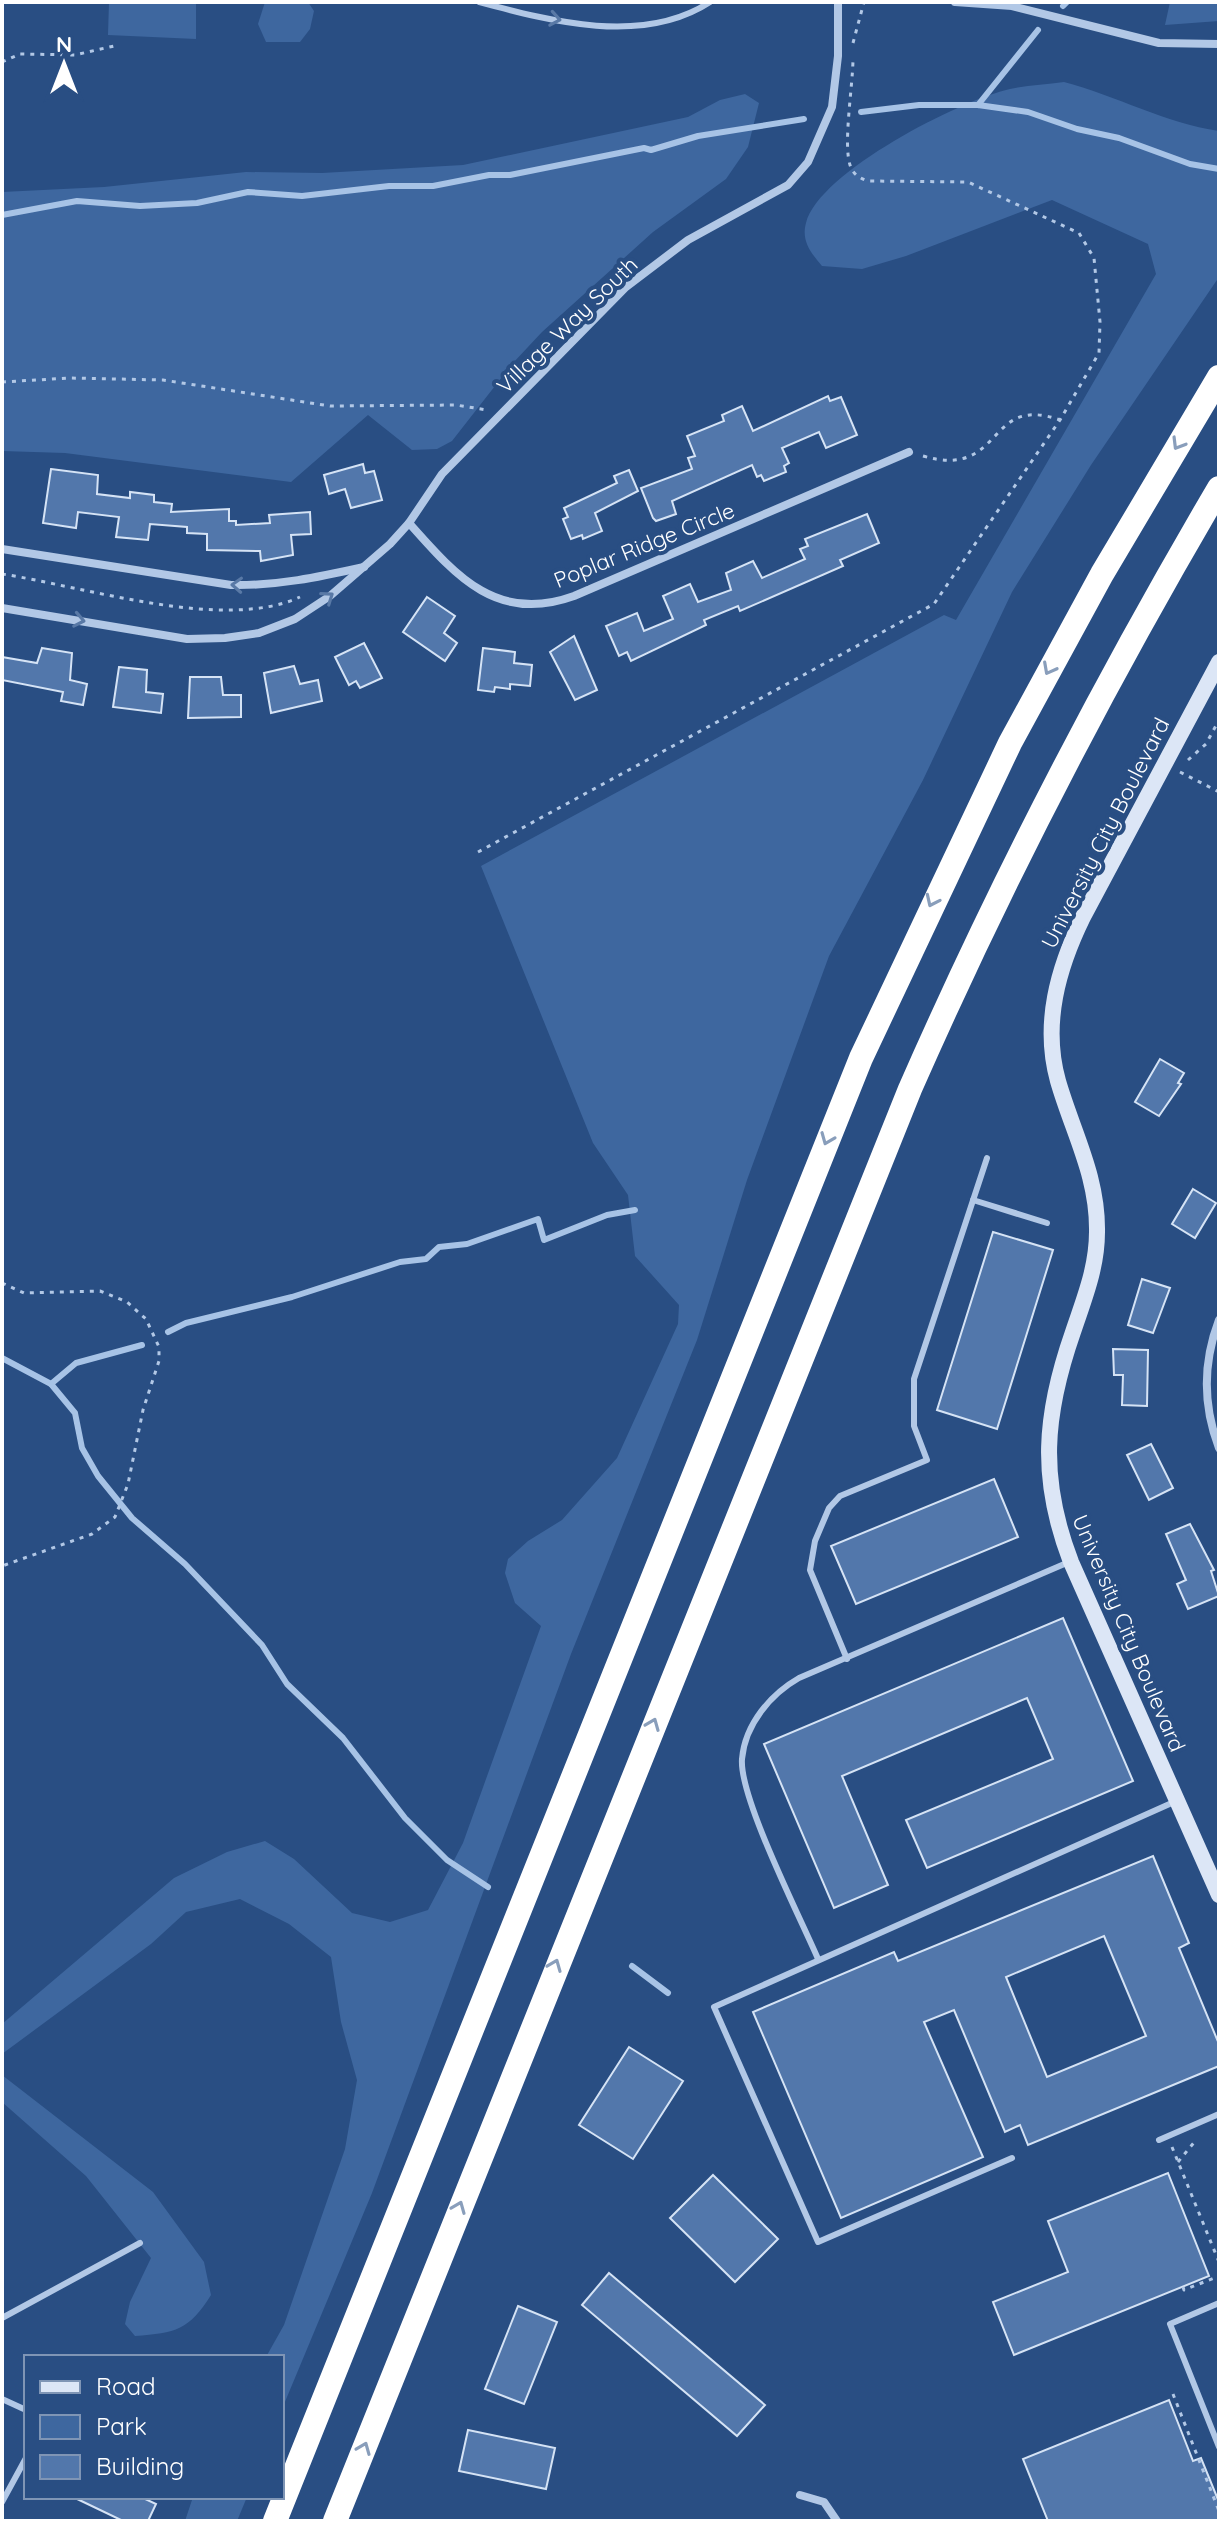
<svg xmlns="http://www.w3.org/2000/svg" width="1221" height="2523" viewBox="0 0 1221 2523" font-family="Quicksand,sans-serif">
	<rect width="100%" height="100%" fill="#294e83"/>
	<g fill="#3e679f">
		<polygon points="109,2 196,2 196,39 108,35"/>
		<polygon points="265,2 308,2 314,11 310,29 300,42 266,42 258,24"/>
		<polygon points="1170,2 1219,2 1219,21 1165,25"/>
		<path d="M1064,82C1117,96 1165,123 1219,131V277L1091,465L1012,592L923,780L829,956L747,1180L697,1340L571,1654L372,2193L282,2409V2357H266L284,2325L345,2149L357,2080L341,2022L331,1957L289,1924L240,1899L186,1912L151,1944L2,2054V2024L174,1878L227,1852L265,1841L294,1859L352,1913L390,1922L428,1910L463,1843L541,1626L515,1603L505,1573L508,1559L528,1541L562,1520L617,1458L678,1324L679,1305L635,1256L628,1195L593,1143L481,866L944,615L956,620L1156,274L1148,244L1052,200L906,256L862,269L822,266C811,253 801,241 806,223C819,172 960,100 1010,89C1027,85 1046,85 1064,82Z"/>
		<polygon points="745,94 759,103 748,147 726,179 653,232 542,332 513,363 452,441 437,449 412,450 368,415 291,482 65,453 2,451 2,192 104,187 246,172 322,173 463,165 688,117 720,100"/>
		<path d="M2,2075L153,2192L204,2262L211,2295C189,2330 176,2333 135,2336L125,2324L130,2302L151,2258L86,2176L2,2102Z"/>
		<polygon points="193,2497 247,2497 237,2521 185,2521"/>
	</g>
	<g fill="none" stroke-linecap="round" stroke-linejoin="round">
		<g stroke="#a7c3e6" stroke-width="6">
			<polyline points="1063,6 1067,2"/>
			<polyline points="978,105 1038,30"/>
			<polyline points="861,112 919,105 978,105 1028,112 1077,129 1119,138 1190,164 1219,169"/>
			<polyline points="2,215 77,201 140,206 197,203 248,192 302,196 389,186 433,186 489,175 510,175 644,148 651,150 698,136 804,119"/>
			<polyline points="168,1332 186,1323 292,1297 400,1262 426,1259 439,1247 467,1244 538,1219 544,1240 607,1215 635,1210"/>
			<polyline points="2,1358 51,1384 75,1413 82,1448 98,1476 132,1518 185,1564 262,1645 287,1684 343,1738 405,1818 447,1860 488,1887"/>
			<polyline points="51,1384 76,1363 142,1345"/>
			<polyline points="632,1966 668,1993"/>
		</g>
	</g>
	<g fill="#5277ab" stroke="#d5e3f5" stroke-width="2" fill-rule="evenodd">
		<polygon points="828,396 830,401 841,397 857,435 826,448 819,432 782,448 789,463 784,466 786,472 764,481 761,475 757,477 752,465 672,501 676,514 656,521 653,518 641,488 692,469 688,458 695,456 687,436 724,421 722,415 742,406 753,431"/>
		<polygon points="363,464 365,473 374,471 382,500 351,508 345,489 329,494 324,475"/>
		<polygon points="51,469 98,475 97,494 130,498 130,492 154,495 154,502 172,504 171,512 229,509 229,521 236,521 236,525 270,523 269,515 310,512 311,534 291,535 293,555 261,561 260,551 207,550 207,534 187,533 187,527 150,524 148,540 116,537 119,517 78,512 76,528 43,523"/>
		<polygon points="629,470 638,491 595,513 602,531 583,539 582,535 571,539 563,519 568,517 564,508 617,483 614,476"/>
		<polygon points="867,514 879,543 840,560 843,566 740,611 738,606 704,620 706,625 631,661 627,652 619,656 606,626 637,613 644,631 673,619 663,596 690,584 698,602 731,590 726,573 753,561 762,578 805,559 800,549 808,546 805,539"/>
		<polygon points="427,597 455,616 444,633 457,643 445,661 403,632"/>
		<polygon points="574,636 597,690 575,700 550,652"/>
		<polygon points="364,643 382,678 360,688 356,681 349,685 335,657"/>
		<polygon points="42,648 72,653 70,680 87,684 83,705 61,701 63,692 2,680 2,657 37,663"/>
		<polygon points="483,648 515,652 514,663 532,665 530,686 510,684 510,689 495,687 494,692 478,690"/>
		<polygon points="294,666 300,684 318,680 322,701 271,713 264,673"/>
		<polygon points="119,667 147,670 146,692 163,694 161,713 113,707"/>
		<polygon points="190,677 221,677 223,695 241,695 241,717 188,718"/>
		<polygon points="1160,1059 1184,1073 1178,1083 1181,1084 1159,1116 1135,1102"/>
		<polygon points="1193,1189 1216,1203 1195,1238 1172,1224"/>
		<polygon points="993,1232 1053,1250 997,1429 937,1410"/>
		<polygon points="1142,1279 1170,1288 1153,1333 1128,1325"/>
		<polygon points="1113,1349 1148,1350 1147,1406 1122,1405 1123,1375 1114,1375"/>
		<polygon points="1151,1444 1173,1488 1149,1500 1127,1455"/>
		<polygon points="994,1479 1018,1537 856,1604 831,1546"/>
		<polygon points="1190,1524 1214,1570 1211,1571 1219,1596 1188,1609 1177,1584 1186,1580 1166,1534"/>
		<polygon points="1063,1618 1133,1781 927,1868 906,1820 1053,1759 1027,1698 842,1776 888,1885 834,1908 764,1744"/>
		<path d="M1153,1856L1189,1943L1179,1948L1219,2044V2066L1028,2145L1020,2125L1005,2132L954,2010L924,2022L983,2157L841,2218L753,2012L894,1952L898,1961ZM1104,1936L1146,2036L1047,2077L1006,1977Z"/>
		<polygon points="629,2047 683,2081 633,2159 579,2125"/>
		<polygon points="1168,2173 1209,2276 1014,2355 993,2302 1068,2272 1048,2221"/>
		<polygon points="713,2175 778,2239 735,2282 670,2218"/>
		<polygon points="609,2273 765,2405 737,2436 582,2305"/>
		<polygon points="518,2306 557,2322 524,2404 485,2389"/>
		<polygon points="1169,2400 1193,2461 1201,2458 1219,2502 1219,2521 1048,2521 1023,2459"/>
		<polygon points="468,2430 555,2448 546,2489 459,2471"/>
		<polygon points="73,2497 141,2497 156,2504 148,2521 123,2521"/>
	</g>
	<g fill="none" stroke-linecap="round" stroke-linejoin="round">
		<g stroke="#b2c8e6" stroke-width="3" stroke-dasharray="4 6" stroke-linecap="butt">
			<polyline points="853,43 864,2"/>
			<polyline points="2,62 20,54 75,55 114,46"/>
			<polyline points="2,382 70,378 163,380 330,406 456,405 487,410"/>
			<path d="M923,456C1005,480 985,393 1060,420"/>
			<path d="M2,574C86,587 224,632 300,597"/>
			<polyline points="1188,760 1206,744 1219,720"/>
			<polyline points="1180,772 1219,792"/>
			<path d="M478,852L934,604L1060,420L1099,353L1100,322L1094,258L1079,233L968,182L868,181C859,178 853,174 850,165C843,143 853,85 853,58"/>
			<polyline points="2,1283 24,1293 100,1291 127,1302 146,1319 159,1347 159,1361 143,1410 128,1484 115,1517 92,1534 2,1566"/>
			<polyline points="1172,2147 1219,2262"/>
			<polyline points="1178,2162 1196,2140"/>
			<polyline points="1183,2287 1184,2290 1219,2276"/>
			<polyline points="1173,2394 1219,2511"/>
			<polyline points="1217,2518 1219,2518"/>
		</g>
		<g stroke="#b2c8e6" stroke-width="6">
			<path d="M479,2C550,21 643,46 710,2"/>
			<polyline points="973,1200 1047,1223"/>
			<polyline points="847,1659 810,1570 815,1541 829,1508 840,1496 927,1460 914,1426 914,1379 987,1158"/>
			<path d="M818,1959C800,1917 739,1797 742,1759C745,1724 771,1694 799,1678L1069,1562"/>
			<polyline points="1159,2140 1219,2114"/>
			<polyline points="1012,2158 818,2242 714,2007 1174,1802"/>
			<polyline points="1219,2303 1170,2324 1219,2447"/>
			<polyline points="2,2318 140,2243"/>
			<polyline points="2,2399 26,2410"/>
			<polyline points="2,2502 26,2458"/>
		</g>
		<g stroke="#b2c8e6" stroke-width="8">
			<polyline points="955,2 1012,6 1159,43 1219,44"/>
			<path d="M409,523C456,576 497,624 574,596L909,452"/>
			<path d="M2,549L231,585C277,586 319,577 364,567"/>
			<polyline points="2,608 187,639 225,638 259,633 295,619 330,596 390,544 409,523 442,474 626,287 688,240 788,185 808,162 832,107 838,56 838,2"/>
			<path d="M1219,1320C1203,1362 1203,1406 1219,1448"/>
			<polyline points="800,2495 824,2502 837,2521"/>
		</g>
		<path stroke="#dce6f6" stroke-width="16" d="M1219,662L1083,917C1058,968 1042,1024 1058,1081C1073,1133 1098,1176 1097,1232C1097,1268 1084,1299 1073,1332C1044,1415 1039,1479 1071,1562L1219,1895"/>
		<g stroke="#fff" stroke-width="24">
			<polyline points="275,2521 861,1058 1010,743 1102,574 1219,377"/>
			<path d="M335,2521L910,1089C1001,882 1105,682 1219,488"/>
		</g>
	</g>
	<defs><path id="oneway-chevron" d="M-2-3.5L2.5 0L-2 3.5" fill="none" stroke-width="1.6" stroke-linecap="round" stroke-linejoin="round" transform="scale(2)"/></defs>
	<g stroke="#5979a6">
		<use href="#oneway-chevron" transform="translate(555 19) rotate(10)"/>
		<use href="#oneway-chevron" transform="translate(237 585) rotate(-177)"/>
		<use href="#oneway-chevron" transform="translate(328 597) rotate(-35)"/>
		<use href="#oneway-chevron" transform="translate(79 620) rotate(11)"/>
	</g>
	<g stroke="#899ebb">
		<use href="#oneway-chevron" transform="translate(1178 444) rotate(121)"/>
		<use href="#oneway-chevron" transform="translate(1049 669) rotate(118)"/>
		<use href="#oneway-chevron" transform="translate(932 901) rotate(115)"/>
		<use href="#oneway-chevron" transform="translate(827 1139) rotate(112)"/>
		<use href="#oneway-chevron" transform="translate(653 1724) rotate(-68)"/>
		<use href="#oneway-chevron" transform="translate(555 1965) rotate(-68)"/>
		<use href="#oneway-chevron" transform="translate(459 2207) rotate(-68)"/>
		<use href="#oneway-chevron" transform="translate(364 2448) rotate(-68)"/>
	</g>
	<g text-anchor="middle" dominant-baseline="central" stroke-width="8" stroke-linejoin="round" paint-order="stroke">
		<g font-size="22" fill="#fff" stroke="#294e83">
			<text transform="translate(567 325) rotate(-44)">Village Way South</text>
			<text transform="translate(644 545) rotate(-22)">Poplar Ridge Circle</text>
			<text transform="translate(1105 833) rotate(-63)">University City Boulevard</text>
			<text transform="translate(1129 1633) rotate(67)">University City Boulevard</text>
		</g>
	</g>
	<rect width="1221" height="2523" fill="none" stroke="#ffffff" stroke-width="8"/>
	<rect x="24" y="2355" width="260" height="144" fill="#294e83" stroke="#7f95b5" stroke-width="2"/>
	<rect x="40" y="2381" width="40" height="12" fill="#dce6f6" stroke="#7f95b5" stroke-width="2"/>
	<text x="96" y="2395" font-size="24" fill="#ffffff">Road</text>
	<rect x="40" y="2415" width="40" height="24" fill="#3e679f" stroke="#7f95b5" stroke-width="2"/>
	<text x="96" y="2435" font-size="24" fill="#ffffff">Park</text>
	<rect x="40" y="2455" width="40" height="24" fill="#5277ab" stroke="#7f95b5" stroke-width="2"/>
	<text x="96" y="2475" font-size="24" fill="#ffffff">Building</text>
	<g transform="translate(64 64)" stroke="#294e83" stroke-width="6" paint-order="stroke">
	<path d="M0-6L14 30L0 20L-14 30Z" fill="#ffffff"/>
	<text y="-12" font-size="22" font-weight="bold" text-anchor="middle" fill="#ffffff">N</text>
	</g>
</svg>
